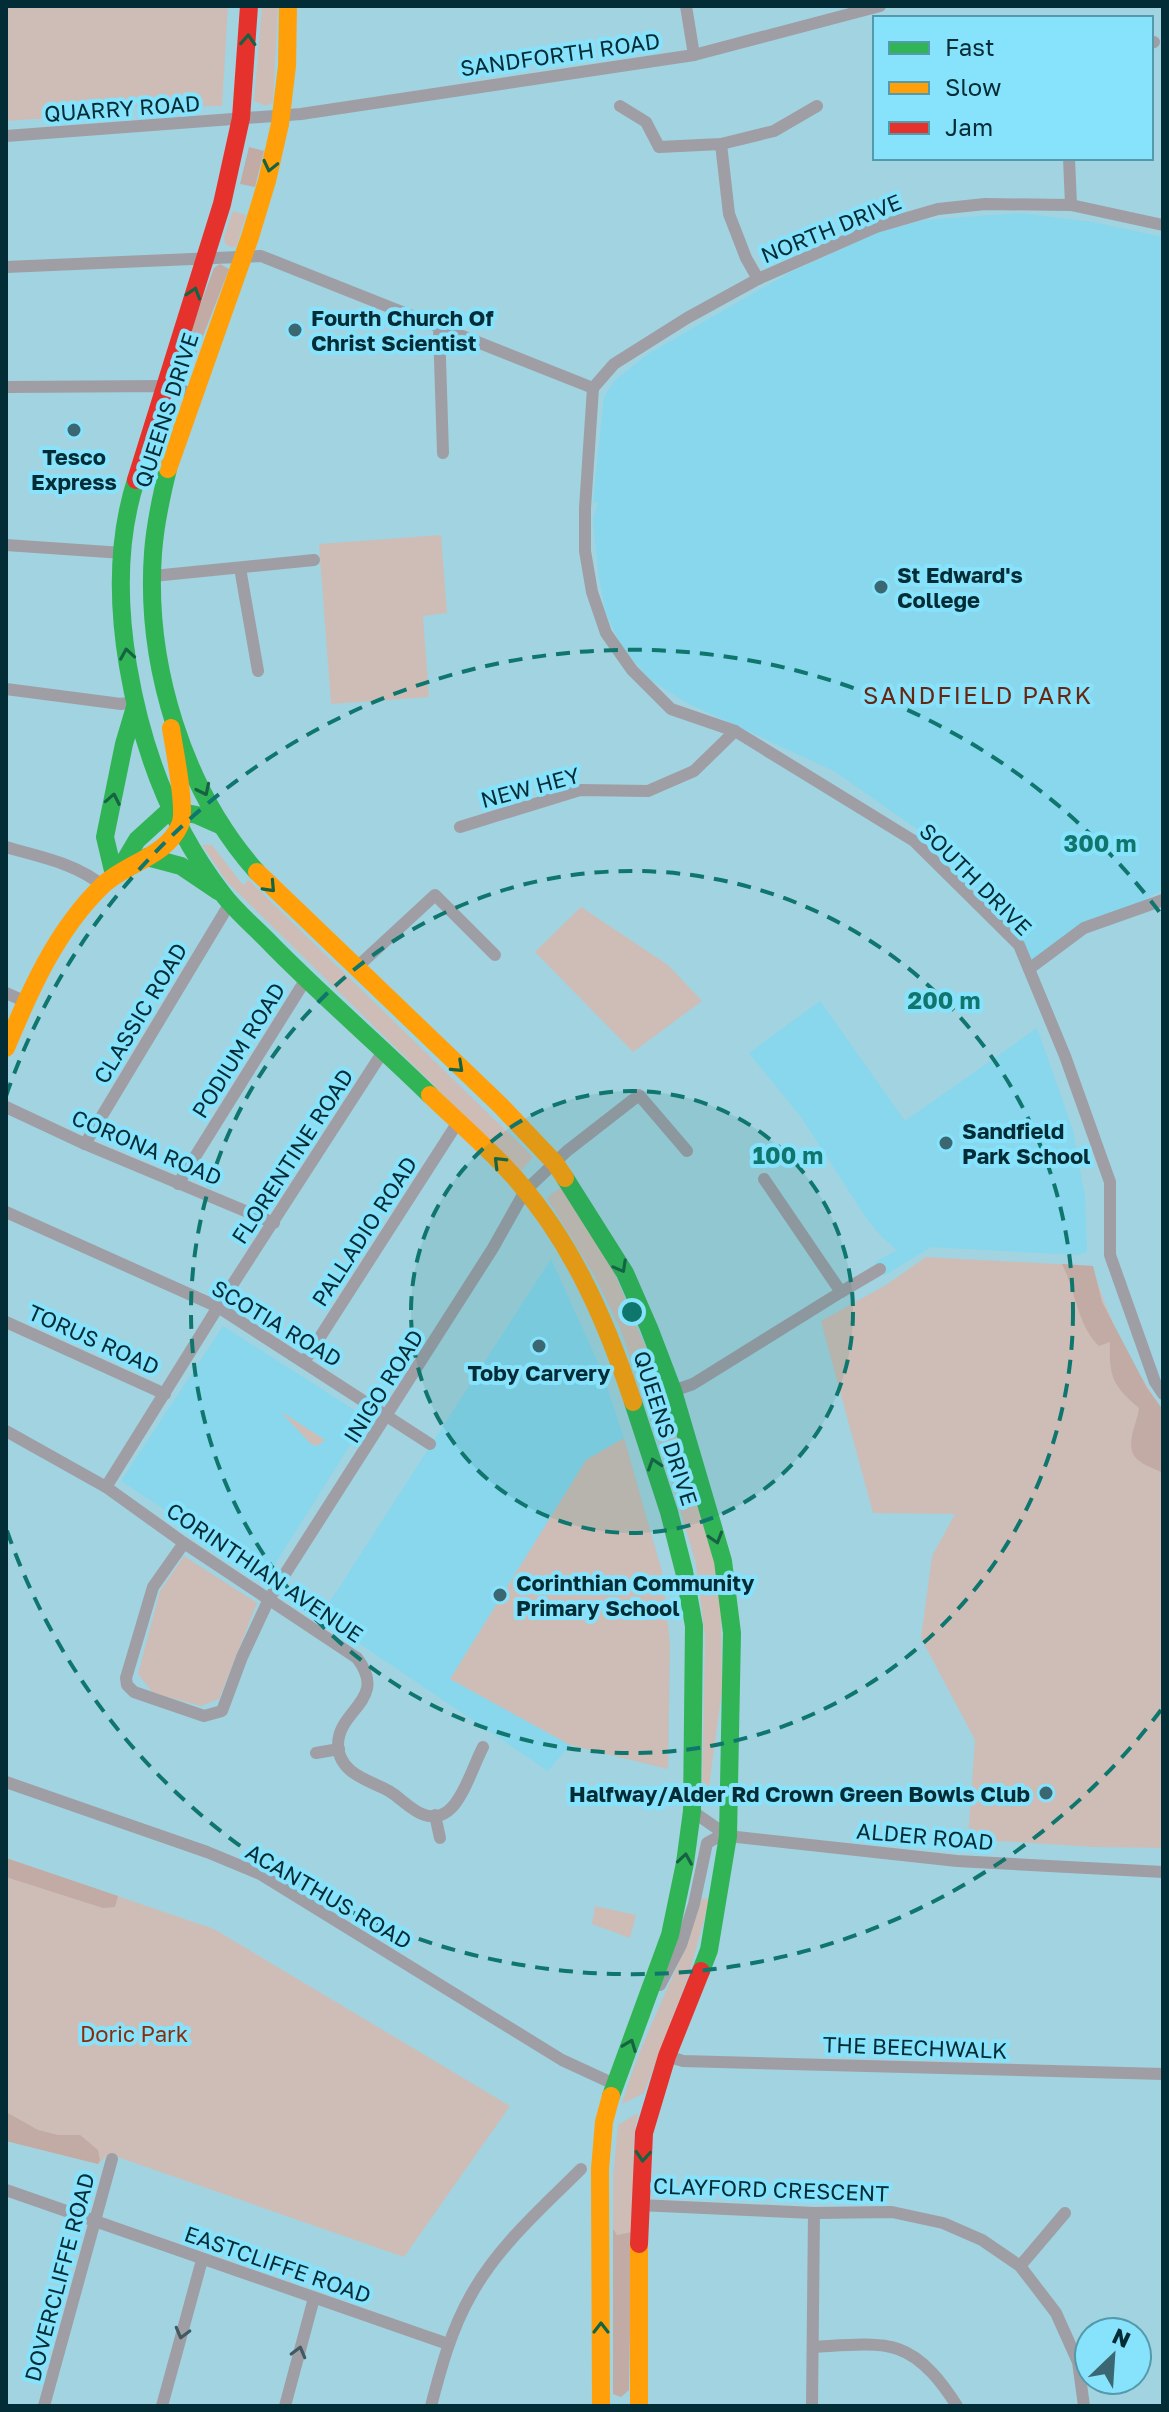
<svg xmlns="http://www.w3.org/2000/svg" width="1169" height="2412" viewBox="0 0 1169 2412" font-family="'Golos Text',sans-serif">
	<rect width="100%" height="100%" fill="#a2d3e0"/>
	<g fill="#88d7ec">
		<polygon points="1020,213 1092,222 1163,237 1163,890 1105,920 1033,965 997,910 917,829 834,771 685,702 648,678 620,643 606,614 599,578 593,520 598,503 593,502 604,397 614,381 648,354 789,273 877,233 925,220"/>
		<polygon points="820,1001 905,1121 1037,1028 1073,1130 1085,1197 1087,1252 1076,1255 931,1247 885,1275 875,1262 897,1250 882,1237 867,1219 801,1117 749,1053"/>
		<polygon points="551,1259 601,1369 624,1438 662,1572 670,1643 668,1769 570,1745 548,1771 320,1617"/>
		<polygon points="223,1326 367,1418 267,1577 121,1481"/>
	</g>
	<g fill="#cebdb7">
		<polygon points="6,6 228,6 222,106 103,107 103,99 87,99 86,109 77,111 77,116 6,121"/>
		<polygon points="262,6 278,6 273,102 266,106 254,101"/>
		<polygon points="233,211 246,215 236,247 230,247 225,244 224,237"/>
		<polygon points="441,535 447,613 423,616 429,697 331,704 319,544"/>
		<polygon points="202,845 212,845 243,885 249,880 533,1157 521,1171 227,882"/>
		<polygon points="581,907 668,965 702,1001 633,1052 535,952"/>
		<polygon points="561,1187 611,1265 665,1394 714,1561 721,1605 722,1691 709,1787 702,1787 705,1637 696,1564 662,1447 620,1328 594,1275 547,1198"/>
		<path d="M926,1257L1093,1266C1106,1317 1133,1367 1163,1410V1848L1093,1847L968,1839L975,1740L921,1638L932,1556L955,1514L873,1513L821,1321L886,1285Z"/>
		<polygon points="280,1411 325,1440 317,1446 311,1444"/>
		<polygon points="624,1438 662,1572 670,1643 668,1769 570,1745 450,1679 586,1460"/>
		<polygon points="184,1556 257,1603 219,1699 201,1706 153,1693 138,1674 160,1591"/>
		<polygon points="6,1858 214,1929 510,2106 404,2257 109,2154 98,2164 6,2141"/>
		<path d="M702,1898L710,1899L688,1977L644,2093L622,2104C642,2032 682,1969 702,1898Z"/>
		<polygon points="595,1906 636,1915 630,1938 592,1924"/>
		<polygon points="638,2113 634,2138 632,2232 616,2235 613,2229 613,2176 618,2125"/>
	</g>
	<g fill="#c1aba4">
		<polygon points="249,147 264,151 255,187 240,184"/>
		<polygon points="220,264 229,269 195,357 188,357 184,349 214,268"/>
		<path d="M1062,1264L1093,1266L1102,1302L1147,1388L1163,1410V1473C1156,1469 1145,1466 1138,1460C1123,1447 1137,1425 1139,1408C1112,1385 1109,1376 1110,1342L1099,1346C1077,1325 1076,1291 1062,1264Z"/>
		<polygon points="6,1858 118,1896 115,1907 103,1908 6,1877"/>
		<polygon points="6,2112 38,2130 58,2135 80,2135 98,2150 100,2160 98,2164 6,2141"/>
		<polygon points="613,2229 617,2235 632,2232 629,2383 629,2390 621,2397 613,2394"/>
	</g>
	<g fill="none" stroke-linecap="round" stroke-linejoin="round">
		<g stroke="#9f9ea5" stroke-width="12">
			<polyline points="686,6 694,55"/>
			<polyline points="1151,43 1154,42"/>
			<polyline points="620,106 646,122 659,147 721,144 774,131 817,106"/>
			<polyline points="6,136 301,114 694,55 880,6"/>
			<polyline points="721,144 729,214 746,258 758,279"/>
			<polyline points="1069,158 1071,205"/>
			<polyline points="6,267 261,256 593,388"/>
			<polyline points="439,328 443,453"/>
			<polyline points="6,387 165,386 194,394"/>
			<polyline points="593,388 585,508 585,551 592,592 606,633 632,670 671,709 735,731 914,841 1019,945 1065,1056 1110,1182 1110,1255 1155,1382 1163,1394"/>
			<polyline points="593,388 614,364 687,318 758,279 876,227 938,209 985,204 1071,205 1163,225"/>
			<polyline points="6,545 123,553"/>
			<polyline points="240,568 258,671"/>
			<polyline points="153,576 314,560"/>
			<polyline points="6,689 121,704 135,702"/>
			<polyline points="460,827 580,790 648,791 694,771 735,731"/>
			<path d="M6,847C39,857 76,863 103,886"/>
			<polyline points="355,969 435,895 495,955"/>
			<polyline points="1029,969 1084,928 1163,900"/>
			<polyline points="6,993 24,1001"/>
			<polyline points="6,1107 85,1144 274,1223"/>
			<polyline points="85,1144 230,903"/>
			<polyline points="178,1184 306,979"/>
			<polyline points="6,1212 218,1307 430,1444"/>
			<polyline points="841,1292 880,1269"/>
			<polyline points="6,1322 165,1394"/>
			<polyline points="304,1362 458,1122"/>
			<polyline points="673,1391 693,1384 841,1292 764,1179"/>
			<path d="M6,1431L106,1487L184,1543L357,1658C389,1700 338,1709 338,1745C339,1774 369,1780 389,1791C406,1801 425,1828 448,1811C463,1800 474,1764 483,1747"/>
			<polyline points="106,1487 218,1307 384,1050"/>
			<polyline points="184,1543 153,1587 126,1678 127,1685 134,1692 204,1716 222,1711 242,1657 269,1599 493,1248 525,1191 567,1151 639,1095 687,1151"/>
			<polyline points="316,1753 339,1749"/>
			<polyline points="6,1782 207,1852 260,1874 562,2060 614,2084"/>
			<polyline points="692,1811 728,1836 957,1861 1163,1872"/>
			<polyline points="435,1815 440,1838"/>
			<polyline points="660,1985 681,1945 694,1904 707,1843 718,1837 728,1836"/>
			<polyline points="667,2056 683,2061 1163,2074"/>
			<polyline points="6,2190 448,2344"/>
			<polyline points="639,2205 814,2213 892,2212 943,2223 982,2240 1020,2266 1056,2313 1078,2362 1084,2406"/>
			<polyline points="1020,2266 1065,2213"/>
			<path d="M814,2347C837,2346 876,2341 898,2349C924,2358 943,2384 957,2406"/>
			<polyline points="44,2406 112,2159"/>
			<polyline points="162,2406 202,2260"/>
			<polyline points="285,2406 314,2298"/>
			<path d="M431,2406C441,2368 451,2330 471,2295C498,2246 542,2208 581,2169"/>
			<polyline points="812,2406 814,2213"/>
		</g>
		<g stroke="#30b455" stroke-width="18">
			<path d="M168,469C161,497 155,525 153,553C145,664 183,789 257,872"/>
			<path d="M136,480C117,539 118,606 128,666C142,749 170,826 222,893C236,912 256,928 272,945C323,997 378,1044 430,1095"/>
			<polyline points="147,857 181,866 218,891"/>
			<polyline points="118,872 137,840 170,810 197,815 222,826"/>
			<polyline points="114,875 105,837 124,744 135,707"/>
			<polyline points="565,1178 625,1273 649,1328 673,1391 723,1561 732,1633 728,1836 709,1950 701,1971"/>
			<polyline points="611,2096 670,1935 685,1863 692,1811 694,1626 684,1571 669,1512 633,1402"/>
		</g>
		<g stroke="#ff9f0a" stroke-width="18">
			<polyline points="168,469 250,237 267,181 280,124 287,66 288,6"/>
			<polyline points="257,872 500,1105 555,1163 565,1178"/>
			<path d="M6,1048C30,990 57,929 103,885C126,863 166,857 180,825C187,810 174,749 171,728"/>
			<path d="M430,1095C455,1119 481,1142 505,1167C568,1233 605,1317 633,1402"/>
			<polyline points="639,2244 639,2406"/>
			<polyline points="601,2406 600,2169 604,2122 611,2096"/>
		</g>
		<g stroke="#e5322d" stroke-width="18">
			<polyline points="136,480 222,204 241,118 249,6"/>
			<polyline points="639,2244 644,2133 667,2056 701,1971"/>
		</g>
	</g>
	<defs><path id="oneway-chevron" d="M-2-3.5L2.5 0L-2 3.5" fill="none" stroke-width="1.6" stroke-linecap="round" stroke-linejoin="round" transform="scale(2)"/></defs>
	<g stroke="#156342">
		<use href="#oneway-chevron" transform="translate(248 40) rotate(-87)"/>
		<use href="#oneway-chevron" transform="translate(270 166) rotate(103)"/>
		<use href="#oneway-chevron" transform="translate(194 293) rotate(-73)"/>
		<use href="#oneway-chevron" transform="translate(127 654) rotate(-99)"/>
		<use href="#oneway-chevron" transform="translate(204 790) rotate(64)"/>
		<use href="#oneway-chevron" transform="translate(113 799) rotate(-79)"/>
		<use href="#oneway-chevron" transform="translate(270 887) rotate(47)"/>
		<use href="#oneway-chevron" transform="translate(458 1067) rotate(43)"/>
		<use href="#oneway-chevron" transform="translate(499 1162) rotate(-135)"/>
		<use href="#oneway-chevron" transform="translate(621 1267) rotate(61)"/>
		<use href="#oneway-chevron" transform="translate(654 1464) rotate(-108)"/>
		<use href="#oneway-chevron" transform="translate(716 1538) rotate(73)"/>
		<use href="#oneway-chevron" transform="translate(685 1859) rotate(-81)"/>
		<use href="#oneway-chevron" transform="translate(630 2045) rotate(-69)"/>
		<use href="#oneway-chevron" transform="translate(643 2156) rotate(94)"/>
		<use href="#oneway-chevron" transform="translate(601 2328) rotate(-90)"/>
	</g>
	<g stroke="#415a62">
		<use href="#oneway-chevron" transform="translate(182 2333) rotate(105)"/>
		<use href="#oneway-chevron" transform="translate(299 2352) rotate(-75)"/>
	</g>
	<circle cx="632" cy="1312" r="221" fill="#0f766e" fill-opacity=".12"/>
	<g fill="none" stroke="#0f766e" stroke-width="4" stroke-dasharray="14 10">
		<circle cx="632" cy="1312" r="221"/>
		<circle cx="632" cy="1312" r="441"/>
		<path d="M1161 1710A662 662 0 0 1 6 1528M6 1096A662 662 0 0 1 1161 914"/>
	</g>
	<g fill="#3b6772" stroke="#87e2fb" stroke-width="3">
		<circle cx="295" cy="330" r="8"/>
		<circle cx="74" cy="430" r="8"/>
		<circle cx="881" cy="587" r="8"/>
		<circle cx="946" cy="1143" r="8"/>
		<circle cx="539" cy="1346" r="8"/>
		<circle cx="500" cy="1595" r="8"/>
		<circle cx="1046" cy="1793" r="8"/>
	</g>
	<g text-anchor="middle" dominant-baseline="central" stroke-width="8" stroke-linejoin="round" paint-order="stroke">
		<g font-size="22" fill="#032d36" stroke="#87e2fb">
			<text transform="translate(560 54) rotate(-8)">SANDFORTH ROAD</text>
			<text transform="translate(122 108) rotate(-4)">QUARRY ROAD</text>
			<text transform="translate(831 228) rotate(-22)">NORTH DRIVE</text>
			<text transform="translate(166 410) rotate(-72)">QUEENS DRIVE</text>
			<text transform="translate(530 787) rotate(-15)">NEW HEY</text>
			<text transform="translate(976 879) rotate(45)">SOUTH DRIVE</text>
			<text transform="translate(140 1013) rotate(-59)">CLASSIC ROAD</text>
			<text transform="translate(238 1050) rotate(-58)">PODIUM ROAD</text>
			<text transform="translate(147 1147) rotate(23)">CORONA ROAD</text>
			<text transform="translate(292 1156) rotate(-57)">FLORENTINE ROAD</text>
			<text transform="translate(364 1231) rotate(-57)">PALLADIO ROAD</text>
			<text transform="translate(277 1323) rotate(31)">SCOTIA ROAD</text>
			<text transform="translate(94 1339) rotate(24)">TORUS ROAD</text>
			<text transform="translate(383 1386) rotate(-58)">INIGO ROAD</text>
			<text transform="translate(666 1428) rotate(72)">QUEENS DRIVE</text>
			<text transform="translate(265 1572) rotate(34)">CORINTHIAN AVENUE</text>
			<text transform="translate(925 1836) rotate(5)">ALDER ROAD</text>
			<text transform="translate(329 1896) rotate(30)">ACANTHUS ROAD</text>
			<text transform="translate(915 2047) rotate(2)">THE BEECHWALK</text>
			<text transform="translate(771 2189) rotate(2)">CLAYFORD CRESCENT</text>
			<text transform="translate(278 2264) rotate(19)">EASTCLIFFE ROAD</text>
			<text transform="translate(59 2277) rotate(-75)">DOVERCLIFFE ROAD</text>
		</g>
		<g font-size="22" font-weight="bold" fill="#032d36" stroke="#87e2fb" text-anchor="start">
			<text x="311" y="317">Fourth Church Of<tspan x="311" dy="25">Christ Scientist</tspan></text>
			<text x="74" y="456" text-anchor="middle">Tesco<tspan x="74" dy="25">Express</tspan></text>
			<text x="897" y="574">St Edward's<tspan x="897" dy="25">College</tspan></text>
			<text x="962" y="1130">Sandfield<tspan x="962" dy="25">Park School</tspan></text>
			<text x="539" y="1372" text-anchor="middle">Toby Carvery</text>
			<text x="516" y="1582">Corinthian Community<tspan x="516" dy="25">Primary School</tspan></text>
			<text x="1030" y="1793" text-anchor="end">Halfway/Alder Rd Crown Green Bowls Club</text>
		</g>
		<g font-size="22" fill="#8a2c0a" stroke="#87e2fb">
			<text x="134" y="2033">Doric Park</text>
		</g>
		<g font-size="24" letter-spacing="2" fill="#682611" stroke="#87e2fb">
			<text x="978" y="694">SANDFIELD PARK</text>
		</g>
	</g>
	<circle cx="632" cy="1312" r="12" fill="#0f766e" stroke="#87e2fb" stroke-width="4"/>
	<g font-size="24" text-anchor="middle" font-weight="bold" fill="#0f766e" stroke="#87e2fb" stroke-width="8" stroke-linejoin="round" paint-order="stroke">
		<text x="1100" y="852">300 m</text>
		<text x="944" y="1009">200 m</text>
		<text x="788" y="1164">100 m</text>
	</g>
	<rect width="1169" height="2412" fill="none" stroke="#032d36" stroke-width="16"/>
	<rect x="873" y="16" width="280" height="144" fill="#87e2fb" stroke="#529aac" stroke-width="2"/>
	<rect x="889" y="42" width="40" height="12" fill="#30b455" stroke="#529aac" stroke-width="2"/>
	<text x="945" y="56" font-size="24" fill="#032d36">Fast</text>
	<rect x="889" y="82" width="40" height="12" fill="#ff9f0a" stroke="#529aac" stroke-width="2"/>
	<text x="945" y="96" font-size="24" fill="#032d36">Slow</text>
	<rect x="889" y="122" width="40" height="12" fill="#e5322d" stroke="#529aac" stroke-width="2"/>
	<text x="945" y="136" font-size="24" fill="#032d36">Jam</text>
	<g transform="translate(1113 2356) rotate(25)"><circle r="38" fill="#87e2fb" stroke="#529aac" stroke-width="2"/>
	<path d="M0-6L14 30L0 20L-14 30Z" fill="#3b6772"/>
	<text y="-12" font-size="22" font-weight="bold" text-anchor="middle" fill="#032d36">N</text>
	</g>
</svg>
